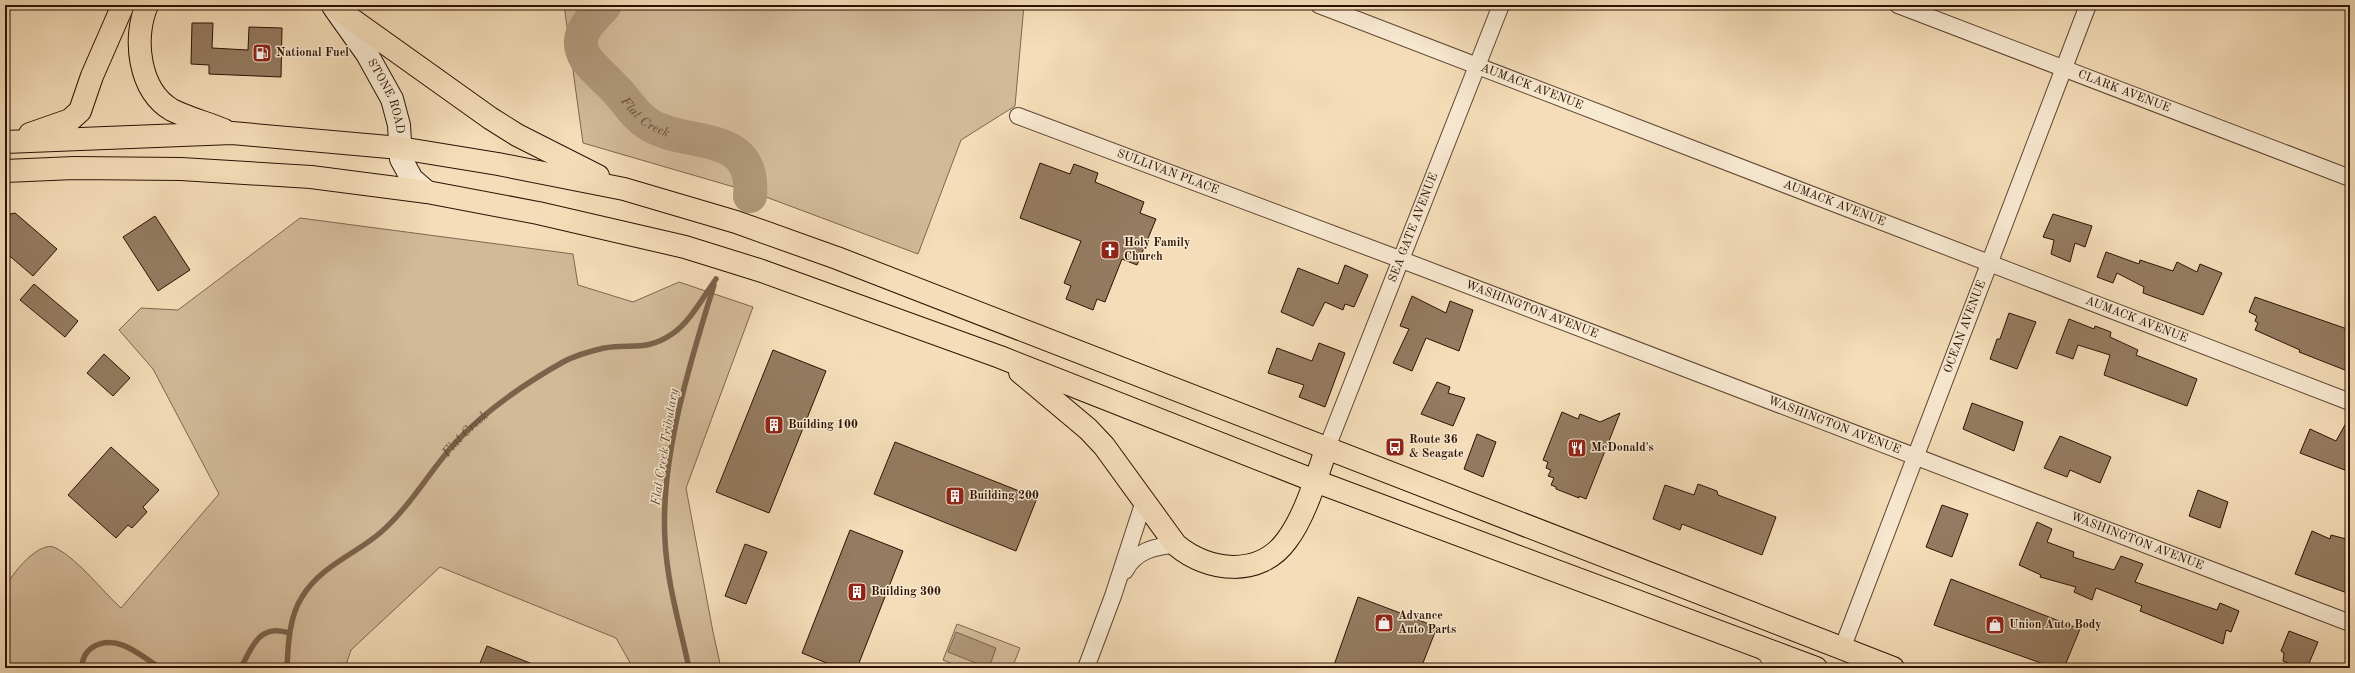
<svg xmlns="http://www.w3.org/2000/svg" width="2355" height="673" viewBox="0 0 2355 673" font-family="'Old Standard TT',serif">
	<rect width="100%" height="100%" fill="#f4ddb8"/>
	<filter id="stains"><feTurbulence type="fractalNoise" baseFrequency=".005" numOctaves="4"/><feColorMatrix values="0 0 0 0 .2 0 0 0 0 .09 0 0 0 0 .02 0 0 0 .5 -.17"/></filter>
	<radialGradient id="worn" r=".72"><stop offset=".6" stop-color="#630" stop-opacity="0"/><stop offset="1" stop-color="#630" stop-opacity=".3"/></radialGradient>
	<g fill="#d2ba99" stroke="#7f664e">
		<polygon points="564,5 1024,5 1015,106 961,140 918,254 758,194 583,143"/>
		<path d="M300,218L573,254L578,285L633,302L679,282L753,307L686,488L713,632L721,668H633L616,638L440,567L351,650L345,668H5C5,655 2,597 5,588C11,575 39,539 56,548C81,562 100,589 121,608L219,494L153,369L119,330L141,308L178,310Z"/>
		<polygon points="957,624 1020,648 1012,668 963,668 943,660"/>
	</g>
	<polygon fill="#b0987a" stroke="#7b624a" points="956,632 996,648 989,668 948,652"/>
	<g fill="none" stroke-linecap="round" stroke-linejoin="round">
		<g stroke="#7b624a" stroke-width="5.5">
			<path d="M82,668C82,659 85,652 93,647C117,633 140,655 160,668"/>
			<path d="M241,668C252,646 260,623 289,633"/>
			<path id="s1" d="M287,668C288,645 289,617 302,597C321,566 354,555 380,533C410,507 429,472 455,443C486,410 524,384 563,362C574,356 591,351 604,348C630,343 646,352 672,334C690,322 703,297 716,279"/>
			<path d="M689,668C680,626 667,583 665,540C660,458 690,362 714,285"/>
		</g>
		<path stroke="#b0987a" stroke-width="34" id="s2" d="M605,5C589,23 572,35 586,59C596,71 608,81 618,92C629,104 636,117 650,125C688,148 756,129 750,196"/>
	</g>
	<g fill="#947b61" stroke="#2c1103">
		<polygon points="192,23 213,23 212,48 248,50 249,27 282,28 281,77 209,74 209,65 191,64"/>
		<polygon points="1040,163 1070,174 1074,164 1098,173 1095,182 1144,202 1140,213 1156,219 1137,265 1122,259 1105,302 1097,299 1093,310 1066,299 1071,286 1064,283 1081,241 1020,218"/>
		<polygon points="15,213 57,249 33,276 5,252 5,215"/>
		<polygon points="2053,214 2092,226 2085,247 2075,243 2070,262 2051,254 2054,240 2043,237"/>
		<polygon points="155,216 190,270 158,291 123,237"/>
		<polygon points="2106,252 2139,264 2140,260 2173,271 2177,262 2197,272 2200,264 2222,273 2203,315 2143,293 2144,287 2117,273 2113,283 2097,277"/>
		<polygon points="1345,265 1368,275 1354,307 1345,304 1343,310 1325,302 1313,326 1281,312 1298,268 1338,284"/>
		<polygon points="34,284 78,321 65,337 20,300"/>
		<polygon points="1412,296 1446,313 1450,301 1473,310 1459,351 1426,338 1412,371 1393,363 1409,329 1400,326"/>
		<polygon points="2255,297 2350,330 2350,372 2299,352 2300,350 2255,330 2258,323 2255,321 2257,316 2249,312"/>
		<polygon points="2009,313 2036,322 2017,369 1990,359 1997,339 2000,339"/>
		<polygon points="2069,319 2094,329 2095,326 2111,332 2110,337 2138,350 2136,355 2197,379 2187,406 2104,375 2110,355 2078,345 2073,359 2056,353"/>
		<polygon points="1319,343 1345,353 1325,407 1299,397 1304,385 1268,373 1277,348 1312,361"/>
		<polygon points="773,350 826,371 769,513 716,492"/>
		<polygon points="104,354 130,378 113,396 87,373"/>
		<polygon points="1437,382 1450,387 1448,393 1465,398 1453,426 1421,414"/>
		<polygon points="1972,403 2023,422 2014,451 1963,429"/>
		<polygon points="1562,412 1578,419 1580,414 1600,422 1620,413 1586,499 1579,496 1579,498 1556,489 1556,487 1551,485 1554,478 1548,476 1551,470 1546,468 1548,462 1543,460"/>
		<polygon points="2350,416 2350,472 2300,453 2310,429 2336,441"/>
		<polygon points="1477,434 1496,442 1483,477 1464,469"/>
		<polygon points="2060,436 2111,457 2100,483 2070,470 2067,477 2044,468"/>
		<polygon points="895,442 1037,498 1016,551 874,494"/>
		<polygon points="111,447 159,490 143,507 147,512 132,528 128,525 116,538 68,495"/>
		<polygon points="1698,484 1717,491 1718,495 1776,517 1762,555 1682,524 1680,530 1653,519 1665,485 1694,495"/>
		<polygon points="2198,490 2228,502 2220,528 2189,516"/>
		<polygon points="1942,505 1968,514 1952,557 1926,547"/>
		<polygon points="2037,522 2052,529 2047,542 2074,552 2073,557 2114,570 2121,556 2143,564 2135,582 2217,610 2220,603 2239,611 2231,632 2226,630 2223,644 2140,611 2142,606 2096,588 2092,600 2074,592 2076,587 2040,577 2041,575 2019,565"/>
		<polygon points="850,530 903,551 857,668 839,668 802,653"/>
		<polygon points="2312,531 2330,539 2331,535 2350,540 2350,594 2295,574"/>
		<polygon points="745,544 767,552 746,604 725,596"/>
		<polygon points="1951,579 2080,629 2064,668 2055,668 1934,625"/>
		<polygon points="1358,597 1437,627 1421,668 1333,668"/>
		<polygon points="2289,631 2318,642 2307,668 2289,668 2291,664 2283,661 2284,653 2281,651"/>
		<polygon points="487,646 540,667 540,668 478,668"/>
	</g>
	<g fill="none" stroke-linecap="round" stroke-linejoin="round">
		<g stroke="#5e4430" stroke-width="18">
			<g id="street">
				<path id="s3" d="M1319,5L2350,402"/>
				<path id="s4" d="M1898,5L2350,178"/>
				<path id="s5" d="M1018,116L1402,260L2350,623"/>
				<path id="s6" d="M1326,450L1501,5"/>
				<path d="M1125,571C1135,551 1155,546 1176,545"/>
				<polyline points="1759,648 1767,655 1775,668"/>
				<path id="s7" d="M1842,649L2088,5"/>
				<polyline points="1086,668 1113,596 1144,501"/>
			</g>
		</g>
		<g stroke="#2c1103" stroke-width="24">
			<g id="secondary">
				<path id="s8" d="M335,9L367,54L392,99L399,125L401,159L412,179L427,192"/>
			</g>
		</g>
		<g stroke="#2c1103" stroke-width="24">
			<g id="highway">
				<path d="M147,5C133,37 138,90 172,110C188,118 207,123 224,130"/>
				<polyline points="333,6 490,118 517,135 598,176"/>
				<polyline points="30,134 70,120 80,111 92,76 123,5"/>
				<polyline points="5,142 232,133 400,148 498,164 624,189 736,222 837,258 1893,668"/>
				<polyline points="5,171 74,168 181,169 311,177 427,192 538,213 685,247 762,271 1000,357 1315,481 1816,668"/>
				<path d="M1020,372L1088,429L1104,446L1176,545C1208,572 1260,578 1287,540C1305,516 1316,478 1326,450"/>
			</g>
		</g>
		<use href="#street" stroke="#f8e9d1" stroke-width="16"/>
		<use href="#secondary" stroke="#f8e9d1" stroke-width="22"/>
		<use href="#highway" stroke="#f4ddb8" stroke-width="22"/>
	</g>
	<defs>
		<g id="fuel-square" transform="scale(1)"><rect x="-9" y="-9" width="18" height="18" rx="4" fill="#8f2418" stroke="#f8e9d1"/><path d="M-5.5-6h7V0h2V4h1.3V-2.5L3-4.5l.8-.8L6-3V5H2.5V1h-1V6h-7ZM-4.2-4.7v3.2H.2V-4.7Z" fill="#fff"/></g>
		<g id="church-square" transform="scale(1)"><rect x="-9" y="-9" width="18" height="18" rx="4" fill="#8f2418" stroke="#f8e9d1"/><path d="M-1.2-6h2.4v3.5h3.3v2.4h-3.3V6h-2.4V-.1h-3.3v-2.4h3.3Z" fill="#fff"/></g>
		<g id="building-square" transform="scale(1)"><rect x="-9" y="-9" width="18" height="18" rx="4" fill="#8f2418" stroke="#f8e9d1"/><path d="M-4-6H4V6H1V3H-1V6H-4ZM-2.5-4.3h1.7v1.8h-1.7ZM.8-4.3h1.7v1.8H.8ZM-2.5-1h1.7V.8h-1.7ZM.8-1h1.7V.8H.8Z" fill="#fff"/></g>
		<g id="bus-square" transform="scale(1)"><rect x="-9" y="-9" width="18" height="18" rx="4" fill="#8f2418" stroke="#f8e9d1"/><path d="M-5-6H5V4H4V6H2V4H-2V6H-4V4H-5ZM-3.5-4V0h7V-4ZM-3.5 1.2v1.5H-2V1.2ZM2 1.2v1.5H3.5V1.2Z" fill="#fff"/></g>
		<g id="restaurant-square" transform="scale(1)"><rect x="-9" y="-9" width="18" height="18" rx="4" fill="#8f2418" stroke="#f8e9d1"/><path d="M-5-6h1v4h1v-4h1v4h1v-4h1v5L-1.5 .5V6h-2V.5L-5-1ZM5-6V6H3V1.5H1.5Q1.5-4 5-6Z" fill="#fff"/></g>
		<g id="shop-square" transform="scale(1)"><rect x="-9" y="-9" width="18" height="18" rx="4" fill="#8f2418" stroke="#f8e9d1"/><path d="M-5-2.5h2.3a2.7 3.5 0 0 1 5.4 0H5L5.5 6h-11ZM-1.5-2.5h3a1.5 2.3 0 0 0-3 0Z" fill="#fff"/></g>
	</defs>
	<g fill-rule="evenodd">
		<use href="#fuel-square" x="262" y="53"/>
		<use href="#church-square" x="1110" y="250"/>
		<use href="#building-square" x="774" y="425"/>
		<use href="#bus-square" x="1395" y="447"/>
		<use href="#restaurant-square" x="1577" y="448"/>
		<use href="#building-square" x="955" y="496"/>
		<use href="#building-square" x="857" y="592"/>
		<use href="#shop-square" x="1384" y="623"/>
		<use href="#shop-square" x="1995" y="625"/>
	</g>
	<g text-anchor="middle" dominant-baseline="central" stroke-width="3" stroke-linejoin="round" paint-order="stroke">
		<g font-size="12" font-weight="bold" fill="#2c1103" stroke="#f8e9d1" text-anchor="start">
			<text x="276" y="53">National Fuel</text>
			<text x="1124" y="243">Holy Family<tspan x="1124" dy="14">Church</tspan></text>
			<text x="788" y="425">Building 100</text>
			<text x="1409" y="440">Route 36<tspan x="1409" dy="14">&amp; Seagate</tspan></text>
			<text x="1591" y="448">McDonald's</text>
			<text x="969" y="496">Building 200</text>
			<text x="871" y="592">Building 300</text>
			<text x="1398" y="616">Advance<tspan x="1398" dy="14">Auto Parts</tspan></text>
			<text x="2009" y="625">Union Auto Body</text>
		</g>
		<g font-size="12" fill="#2c1103" stroke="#f8e9d1">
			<text stroke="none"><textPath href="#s3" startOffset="228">AUMACK AVENUE</textPath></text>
			<text stroke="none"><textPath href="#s4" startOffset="242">CLARK AVENUE</textPath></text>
			<text stroke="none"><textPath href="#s8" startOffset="102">STONE ROAD</textPath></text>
			<text stroke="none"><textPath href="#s5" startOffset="160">SULLIVAN PLACE</textPath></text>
			<text stroke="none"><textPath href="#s3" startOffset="552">AUMACK AVENUE</textPath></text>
			<text stroke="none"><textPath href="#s6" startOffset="239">SEA GATE AVENUE</textPath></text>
			<text stroke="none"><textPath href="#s5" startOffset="549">WASHINGTON AVENUE</textPath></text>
			<text stroke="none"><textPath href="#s3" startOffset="876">AUMACK AVENUE</textPath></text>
			<text stroke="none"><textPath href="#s7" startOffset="345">OCEAN AVENUE</textPath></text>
			<text stroke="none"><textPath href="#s5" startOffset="873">WASHINGTON AVENUE</textPath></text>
			<text stroke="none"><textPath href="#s5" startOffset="1197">WASHINGTON AVENUE</textPath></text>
		</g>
		<g font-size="13" font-style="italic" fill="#614733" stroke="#f8e9d1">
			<text stroke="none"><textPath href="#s2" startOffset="147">Flat Creek</textPath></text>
			<text stroke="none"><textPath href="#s1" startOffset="306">Flat Creek</textPath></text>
			<text transform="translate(665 447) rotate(-81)">Flat Creek Tributary</text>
		</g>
	</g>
	<rect width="2355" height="673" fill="none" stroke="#f4ddb8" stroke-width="20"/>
	<rect x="6" y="6" width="2343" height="661" fill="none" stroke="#2c1103" stroke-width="2"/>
	<rect x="10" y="10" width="2335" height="653" fill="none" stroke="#2c1103"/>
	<rect width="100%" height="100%" filter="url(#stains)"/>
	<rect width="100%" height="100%" fill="url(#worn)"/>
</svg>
